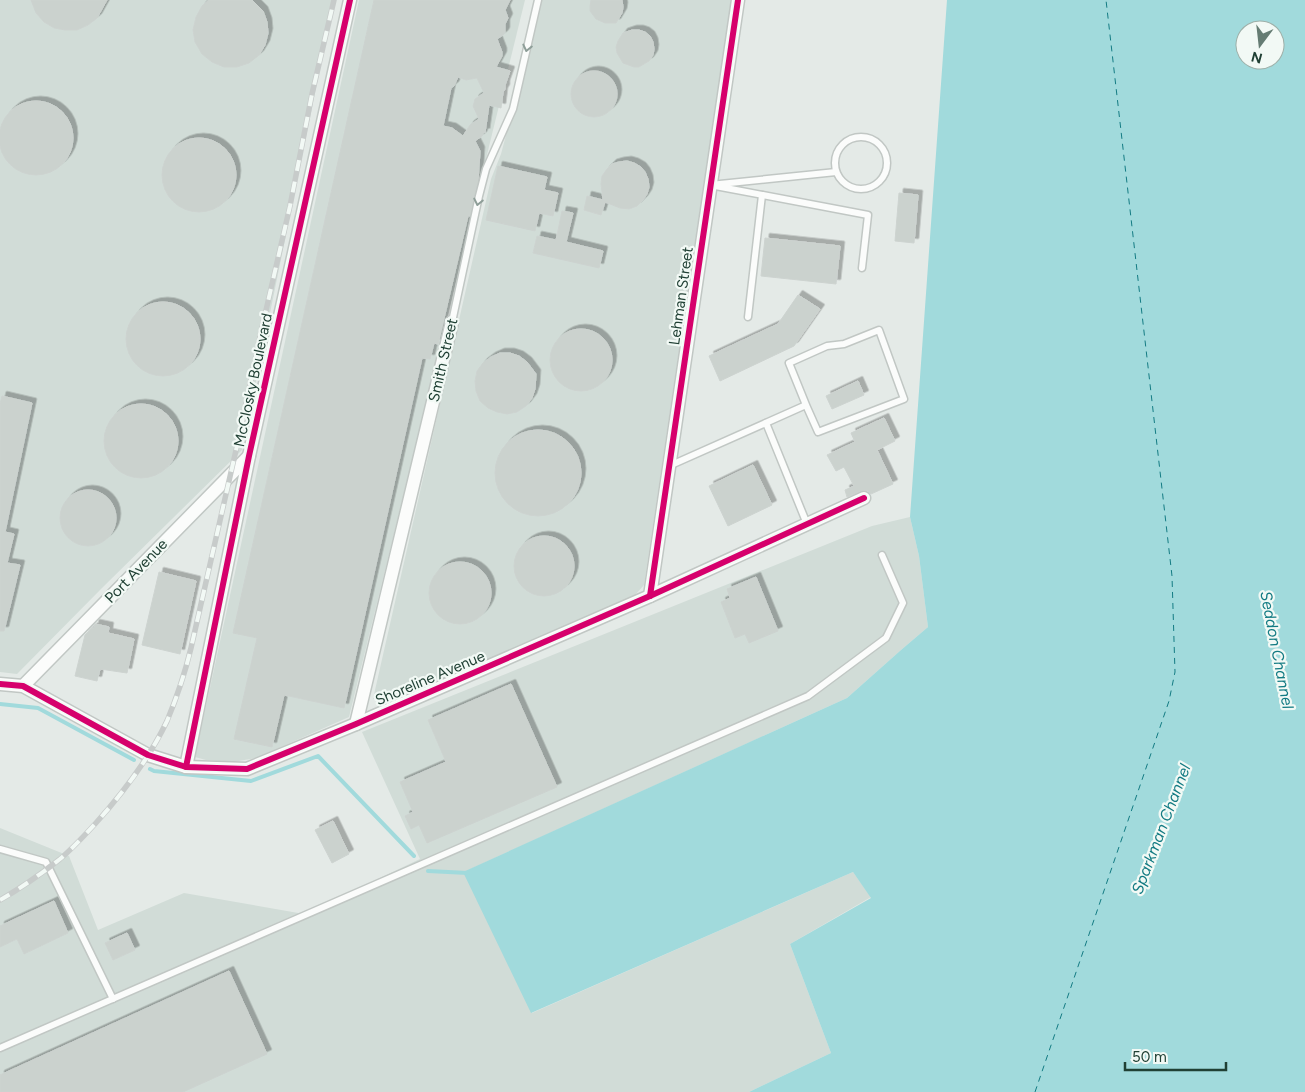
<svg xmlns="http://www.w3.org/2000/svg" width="1305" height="1092" viewBox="0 0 1305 1092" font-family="Figtree,sans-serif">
	<defs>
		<filter id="shadow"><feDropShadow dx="4.5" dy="-4.5" stdDeviation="0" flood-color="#0004"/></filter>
	</defs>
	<rect width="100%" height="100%" fill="#e4eae7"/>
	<g fill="#d1dcd7">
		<polygon points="0,0 334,0 242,450 101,589 17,674 0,672"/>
		<polygon points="359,0 525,0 349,717 256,758 233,762 206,760 195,757"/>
		<polygon points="542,0 731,0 644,585 635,595 388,703 373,699 491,179 501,154"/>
		<polygon points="910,517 919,556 928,627 901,650 847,698 464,872 532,1013 853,872 871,897 790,944 831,1053 749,1092 0,1092 0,828 69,856 98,930 184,893 304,914 420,859 362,732 872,526"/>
	</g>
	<path fill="#a1dadc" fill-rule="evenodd" d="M947,0H1305V1092H749L831,1053L790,944L871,898L853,872L531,1013L463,872L847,698L901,650L928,627L919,556L910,517ZM1245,30H1275V60H1245Z"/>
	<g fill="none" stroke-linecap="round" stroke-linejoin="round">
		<g stroke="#a1dadc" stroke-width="4">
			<polyline points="0,704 38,708 134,760"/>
			<polyline points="150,769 154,771 251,781 318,756 414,856"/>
			<polyline points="428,871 468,873"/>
		</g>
		<polyline stroke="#137b83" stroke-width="1" stroke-dasharray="6 5" stroke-linecap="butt" points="1035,1092 1169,701 1175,672 1172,576 1106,0"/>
	</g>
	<g fill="#cbd2ce" stroke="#cdd3d0" fill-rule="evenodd" filter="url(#shadow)">
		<polygon points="31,0 107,0 97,18 88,25 77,30 65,30 54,28 44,22 36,13"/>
		<polygon points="209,0 252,0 263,11 267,22 268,33 265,45 259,55 249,63 237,67 224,67 212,62 202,54 195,42 193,30 196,17 202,6"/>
		<path d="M374,0H510L505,10L508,18L505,24V32L503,35L497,39L502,52V56L496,67L510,71L505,85V89L503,92L501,108L489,105L485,133L484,131L482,136L475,141L480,151L478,182L470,216H468L438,344L434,343L430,359L422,358L344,708L284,695L272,747L234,739L257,638L233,633ZM458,77L466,80L477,78L484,93L475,99L474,103L473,106L479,119L470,125L463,136L452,128L443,126L451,88L454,86Z"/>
		<polygon points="591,0 622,0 623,7 622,13 616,23 605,23 596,19 590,11 590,6"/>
		<polygon points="632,30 639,30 645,32 650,36 653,42 654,49 653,55 649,61 639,67 634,67 623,63 617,53 616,47 618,41 623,33"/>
		<circle cx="594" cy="94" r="23"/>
		<circle cx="36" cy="138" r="37"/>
		<circle cx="199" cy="175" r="37"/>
		<polygon points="627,161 634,163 641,167 645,172 648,179 649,187 647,194 643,200 637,206 629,209 620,208 605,202 601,215 584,210 587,196 603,200 601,184 602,176 607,169 612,164 619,162"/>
		<polygon points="498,166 547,177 544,190 558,193 553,216 539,213 535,231 486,220"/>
		<polygon points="899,193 918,195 914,243 895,241"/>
		<polygon points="562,211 573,213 566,242 603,251 599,268 533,253 537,236 556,240"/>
		<polygon points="765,238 840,246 836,284 761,276"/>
		<polygon points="798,295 820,309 794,346 720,381 709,356 778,324"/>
		<circle cx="163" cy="339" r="37"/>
		<circle cx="581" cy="360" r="31"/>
		<polygon points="500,353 510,353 519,356 527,362 536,374 535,389 532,398 526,406 517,412 507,414 497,412 488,408 480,401 476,391 475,381 477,371 483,363 491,357"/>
		<polygon points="858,381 864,395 832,409 826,396"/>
		<polygon points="2,396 32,403 5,532 14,534 7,563 20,565 4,631 0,631 0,404"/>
		<circle cx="141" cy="441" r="37"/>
		<polygon points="884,418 895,441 877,450 893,484 871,494 868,491 864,490 847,497 845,490 854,486 844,467 836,471 827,455 855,442 851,433"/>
		<circle cx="538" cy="473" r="43"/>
		<polygon points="753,465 772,505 728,526 709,486"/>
		<circle cx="88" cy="518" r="28"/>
		<circle cx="544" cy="566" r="30"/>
		<circle cx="460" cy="593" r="31"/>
		<polygon points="159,572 196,581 180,654 142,645"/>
		<polygon points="756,577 778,631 749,643 745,634 735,638 721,602 730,598 727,589"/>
		<polygon points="95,624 109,627 108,633 134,639 127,673 100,669 97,681 75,676 85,635 92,628 94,628"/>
		<polygon points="511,684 557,787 427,843 419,825 411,829 405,816 413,812 400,782 446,762 428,720"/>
		<polygon points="333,821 349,854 332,863 315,830"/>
		<polygon points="54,901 68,933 24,954 17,939 0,947 0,926"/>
		<polygon points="127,933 135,950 113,960 105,943"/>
		<polygon points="229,971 267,1054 183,1092 0,1092 0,1075"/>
	</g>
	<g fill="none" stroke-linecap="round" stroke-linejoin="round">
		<g stroke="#c1c7c4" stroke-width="9">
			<g id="lane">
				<circle cx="861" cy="163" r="26"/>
				<polyline points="836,172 710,185 868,215 862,268"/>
				<polyline points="748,317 762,195"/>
				<polyline points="452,322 479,196 486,169 513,109 538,0"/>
				<polyline points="766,423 807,524"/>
				<polyline points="669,466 806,405 818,432 904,399 879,330 844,344 827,346 789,363 806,405"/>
				<polyline points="0,849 46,862 113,999"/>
				<polyline points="0,1048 808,696 886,638 903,603 882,555"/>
			</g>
		</g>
		<g stroke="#c1c7c4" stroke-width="15">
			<g id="street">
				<polyline points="650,596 738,0"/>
				<polyline points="0,684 23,686 148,755 186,767 247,769 356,724 650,596 864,498"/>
				<polyline points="23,686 249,456"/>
				<polyline points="356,724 452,322"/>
				<polyline points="186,767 249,456 350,0"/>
			</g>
		</g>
		<use href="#lane" stroke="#fbfcfb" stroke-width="6"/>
		<use href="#street" stroke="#fbfcfb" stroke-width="12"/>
		<g stroke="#c7cbca" stroke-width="5.5">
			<path id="rail" d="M0,900C21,888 41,874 60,859C72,849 84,836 95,824C123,793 149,759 167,721C177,697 185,673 191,648L239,437L261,332L290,206L312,94L334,0"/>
		</g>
		<use href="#rail" stroke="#f2f9f5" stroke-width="4" stroke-dasharray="11" stroke-linecap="butt"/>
		<g stroke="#f2f9f5" stroke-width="9">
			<g id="cycleway">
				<polyline points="650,596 738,0"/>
				<polyline points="0,684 23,686 148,755 186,767 247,769 356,724 650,596 864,498"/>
				<polyline points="186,767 249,456 350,0"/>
			</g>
		</g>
		<use href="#cycleway" stroke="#d6006c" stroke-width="6"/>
	</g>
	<defs><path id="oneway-chevron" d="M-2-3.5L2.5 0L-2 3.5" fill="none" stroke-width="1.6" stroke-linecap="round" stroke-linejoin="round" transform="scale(1.25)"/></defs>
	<g stroke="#8e9e98">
		<use href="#oneway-chevron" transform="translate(527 48) rotate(103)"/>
		<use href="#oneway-chevron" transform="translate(478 202) rotate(102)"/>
	</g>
	<g text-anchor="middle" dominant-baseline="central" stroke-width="4.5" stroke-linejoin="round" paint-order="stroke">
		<g font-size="15" fill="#204034" stroke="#f2f9f5">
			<text transform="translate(681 296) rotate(-82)">Lehman Street</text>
			<text transform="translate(443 360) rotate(-77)">Smith Street</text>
			<text transform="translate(253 380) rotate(-78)">McClosky Boulevard</text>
			<text transform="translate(136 571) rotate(-46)">Port Avenue</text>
			<text transform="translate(430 678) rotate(-23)">Shoreline Avenue</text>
		</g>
		<g font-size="16" font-style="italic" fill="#137b83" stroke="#f2f9f5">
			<text transform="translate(1277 650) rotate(79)">Seddon Channel</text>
			<text transform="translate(1161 829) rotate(-69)">Sparkman Channel</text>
		</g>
	</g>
	<g transform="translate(1260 45) rotate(195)"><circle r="24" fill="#f2f9f5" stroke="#9eafa8"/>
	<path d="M0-4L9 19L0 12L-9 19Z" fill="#657c73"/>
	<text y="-8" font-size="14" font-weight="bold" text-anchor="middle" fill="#204034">N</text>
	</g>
	<path d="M1125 1062v8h101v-8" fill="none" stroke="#204034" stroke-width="2.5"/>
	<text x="1132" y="1062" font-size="15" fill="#204034" stroke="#f2f9f5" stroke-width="4" paint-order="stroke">50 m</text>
</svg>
